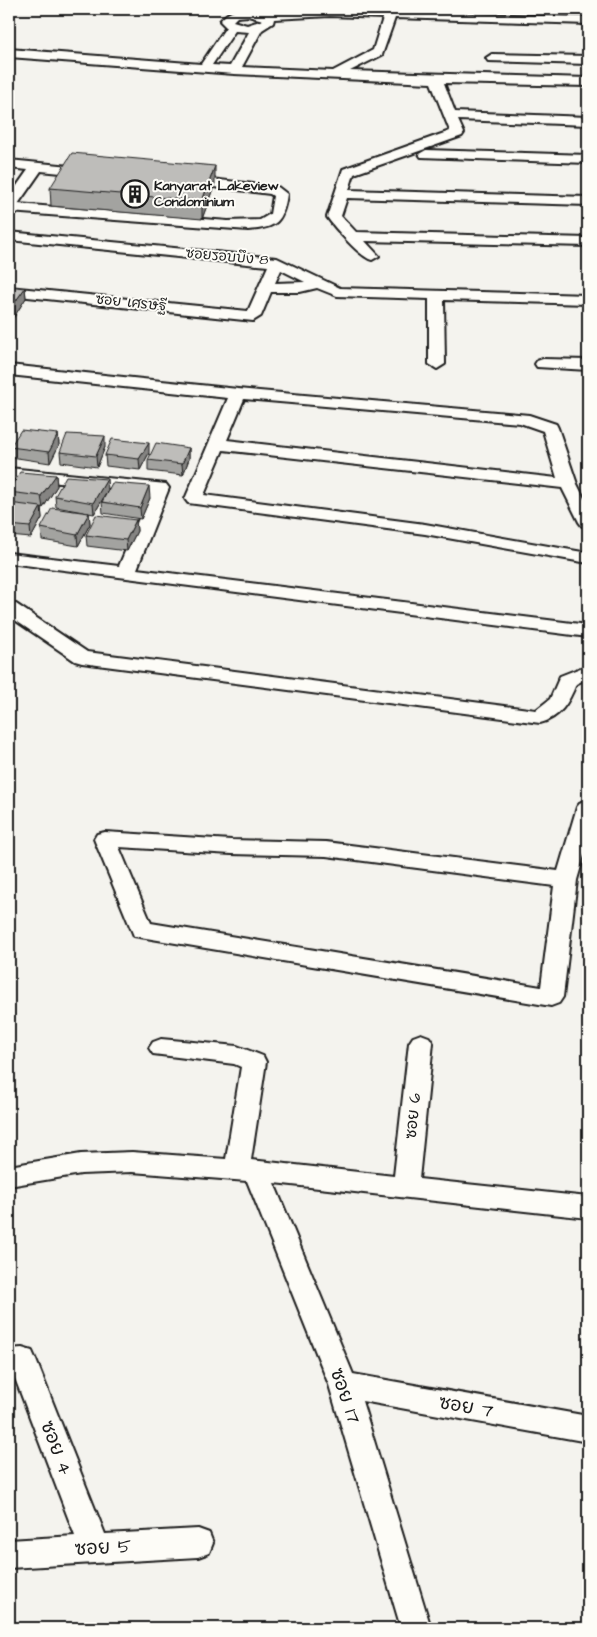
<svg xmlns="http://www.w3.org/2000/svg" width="597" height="1637" viewBox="0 0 597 1637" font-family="'Architects Daughter','Playpen Sans Thai',sans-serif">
	<rect width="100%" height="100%" fill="#f4f3ee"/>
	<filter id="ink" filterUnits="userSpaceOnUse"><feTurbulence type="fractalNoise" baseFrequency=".02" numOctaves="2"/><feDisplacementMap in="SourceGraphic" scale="10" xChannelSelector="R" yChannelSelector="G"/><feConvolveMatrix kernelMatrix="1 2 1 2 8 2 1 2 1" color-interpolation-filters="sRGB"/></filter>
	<g filter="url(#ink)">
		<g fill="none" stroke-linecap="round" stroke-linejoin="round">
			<g stroke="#1c1c1c" stroke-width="4">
				<g id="street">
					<path d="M248,10L266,12L330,10L588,17V24L395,18L382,55L350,71L588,78V86L444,83L455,112L588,117V125L458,120L464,133L462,136L354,174L349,190L588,197V205L347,198L341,216L356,232L588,238V246L365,241L379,256L372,260C361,258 334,227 327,217L343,169L450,131L431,83L234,74L9,57V49L201,64L226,27L220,21C228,11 235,10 248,10ZM248,16L263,20L247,25L233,21L237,17ZM330,16L383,18L373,50L333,71L242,67L262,30L273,23L274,19ZM235,31L249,32L230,66L212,65Z"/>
					<polygon points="492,54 588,56 588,64 488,61 486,58"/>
					<polygon points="426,150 588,155 588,163 421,157 419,154"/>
					<path d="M9,160L91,168L98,172L91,176L41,171L18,204L228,221L260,220L270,214L273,196L270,194L181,183L179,180L181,177L186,176L278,187L287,194C283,222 277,228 248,230L9,212V197L28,170L9,168Z"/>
					<path d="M9,232L277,258L340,288L588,295V304L444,300L445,364L437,369L429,364V299L337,296L317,288L300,292H271L261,316L253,321L9,295V287L248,311L268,266L9,240ZM281,270L305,282L275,283Z"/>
					<polygon points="543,359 588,360 588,370 537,367 535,364 537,361"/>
					<path d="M9,365L238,389L529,415L556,424L558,428L577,484L588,506V527L582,526L579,522L562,488L223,450L204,495L425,524L588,553V563L425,534L188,503L185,499L228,398L9,375ZM244,399L520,423L543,431L557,478L227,440Z"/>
					<polygon points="9,468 166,484 169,488 137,569 588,625 588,637 9,563 9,553 119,566 150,492 9,478"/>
					<path d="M9,602L16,604L87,652L536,710L550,699L560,676L588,665V678L576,684C569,702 560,718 540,723L82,663L75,661L9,616Z"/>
					<path d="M588,800V842L577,880L563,997L559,1003L551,1006L134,936L94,839L97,834L105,832L231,840L326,842L558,871L577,807L581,802ZM119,847L231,854L326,856L554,886L541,987L151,923Z"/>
					<polygon points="421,1034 429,1037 433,1043 419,1179 588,1197 588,1218 274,1183 353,1374 588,1416 588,1442 362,1401 431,1628 401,1628 329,1385 247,1181 132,1172 81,1174 9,1186 9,1166 81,1154 132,1152 226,1159 241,1067 234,1064 153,1054 149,1048 153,1042 161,1039 237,1046 263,1056 266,1062 251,1160 394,1176 409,1043 413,1037"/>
					<polygon points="22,1348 32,1351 36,1360 105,1534 198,1529 209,1533 213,1543 209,1553 198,1557 9,1568 9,1540 75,1536 13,1373 9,1373 9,1349"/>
				</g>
			</g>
			<use href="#street" fill="#fdfcf7" fill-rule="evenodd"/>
		</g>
		<g fill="#a3a3a0" stroke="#1c1c1c">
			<polygon points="215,183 202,219 51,206 50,188"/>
			<polygon points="9,286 25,288 26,298 12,320 9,320"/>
			<polygon points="58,434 59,445 50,463 11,457 10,447"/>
			<polygon points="105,447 97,467 61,462 60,452"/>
			<polygon points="189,448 189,459 183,475 148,471 148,460"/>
			<polygon points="149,453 140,470 106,466 105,455"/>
			<polygon points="56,475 57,486 43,508 41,507 42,518 31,538 9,536 9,490"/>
			<polygon points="108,490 94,514 56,507 55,496"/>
			<polygon points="150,498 141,519 103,513 102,502"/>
			<polygon points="89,513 90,524 78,546 42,540 41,528"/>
			<polygon points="136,520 137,531 127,551 87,546 86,535"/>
		</g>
		<g fill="#858482" stroke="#1c1c1c">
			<polygon points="215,166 215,183 202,219 202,201"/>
			<polygon points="25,288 26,298 12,320 10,309"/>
			<polygon points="58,434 59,445 50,463 49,452"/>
			<polygon points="105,436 105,447 97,467 96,456"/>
			<polygon points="149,443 149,453 140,470 139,459"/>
			<polygon points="189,448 189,459 183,475 182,464"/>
			<polygon points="9,472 11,483 9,486"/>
			<polygon points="56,475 57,486 43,508 41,496"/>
			<polygon points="107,479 108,490 94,514 93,503"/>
			<polygon points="149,486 150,498 141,519 140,508"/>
			<polygon points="41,507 42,518 31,538 30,527"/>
			<polygon points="89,513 90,524 78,546 77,535"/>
			<polygon points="136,520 137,531 127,551 126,540"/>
		</g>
		<g fill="#bebdba" stroke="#1c1c1c">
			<polygon points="72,153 215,166 202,201 50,188"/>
			<polygon points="9,286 25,288 10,309 9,309"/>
			<polygon points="21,430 58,434 49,452 10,447"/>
			<polygon points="67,434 105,436 96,456 60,452"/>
			<polygon points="112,439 149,443 139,459 105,455"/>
			<polygon points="156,443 189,448 182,464 148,460"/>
			<polygon points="20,472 56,475 41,496 9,492 9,490"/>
			<polygon points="66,476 107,479 93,503 55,496"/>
			<polygon points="112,483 149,486 140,508 102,502"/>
			<polygon points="9,503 41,507 30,527 9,525"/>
			<polygon points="52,508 89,513 77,535 41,528"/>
			<polygon points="96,515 136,520 126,540 86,535"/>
		</g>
	</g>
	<defs>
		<g id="building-ring" transform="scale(1.4375)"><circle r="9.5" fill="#fdfcf7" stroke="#1c1c1c" stroke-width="1.5"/><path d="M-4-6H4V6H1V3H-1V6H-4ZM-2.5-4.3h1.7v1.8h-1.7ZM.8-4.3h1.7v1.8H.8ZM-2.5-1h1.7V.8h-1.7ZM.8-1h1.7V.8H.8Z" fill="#1c1c1c"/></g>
	</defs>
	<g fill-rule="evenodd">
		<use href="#building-ring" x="135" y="194"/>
	</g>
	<g text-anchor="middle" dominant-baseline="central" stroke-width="4" stroke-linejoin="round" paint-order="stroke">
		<g font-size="14" font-weight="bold" fill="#1c1c1c" stroke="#fdfcf7" text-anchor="start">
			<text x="154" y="186">Kanyarat Lakeview<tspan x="154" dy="16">Condominium</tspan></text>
		</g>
		<g font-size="14" fill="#1c1c1c" stroke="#fdfcf7">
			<text transform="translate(227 257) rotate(5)">ซอยรอบบึง 8</text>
			<text transform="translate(131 303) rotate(6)">ซอย เศรษฐี</text>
		</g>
		<g font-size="16" fill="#1c1c1c" stroke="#fdfcf7">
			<text transform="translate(413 1116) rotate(-84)">ซอย 6</text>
		</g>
		<g font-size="19" fill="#1c1c1c" stroke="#fdfcf7">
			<text transform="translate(345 1396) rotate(71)">ซอย 17</text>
			<text transform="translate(466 1407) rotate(10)">ซอย 7</text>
			<text transform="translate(56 1448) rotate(69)">ซอย 4</text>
			<text transform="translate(103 1548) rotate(-3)">ซอย 5</text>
		</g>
	</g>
	<rect width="597" height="1637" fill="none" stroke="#fdfcf7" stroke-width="30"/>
	<rect x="15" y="15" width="567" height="1607" fill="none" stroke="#1c1c1c" stroke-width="2" filter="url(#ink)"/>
</svg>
